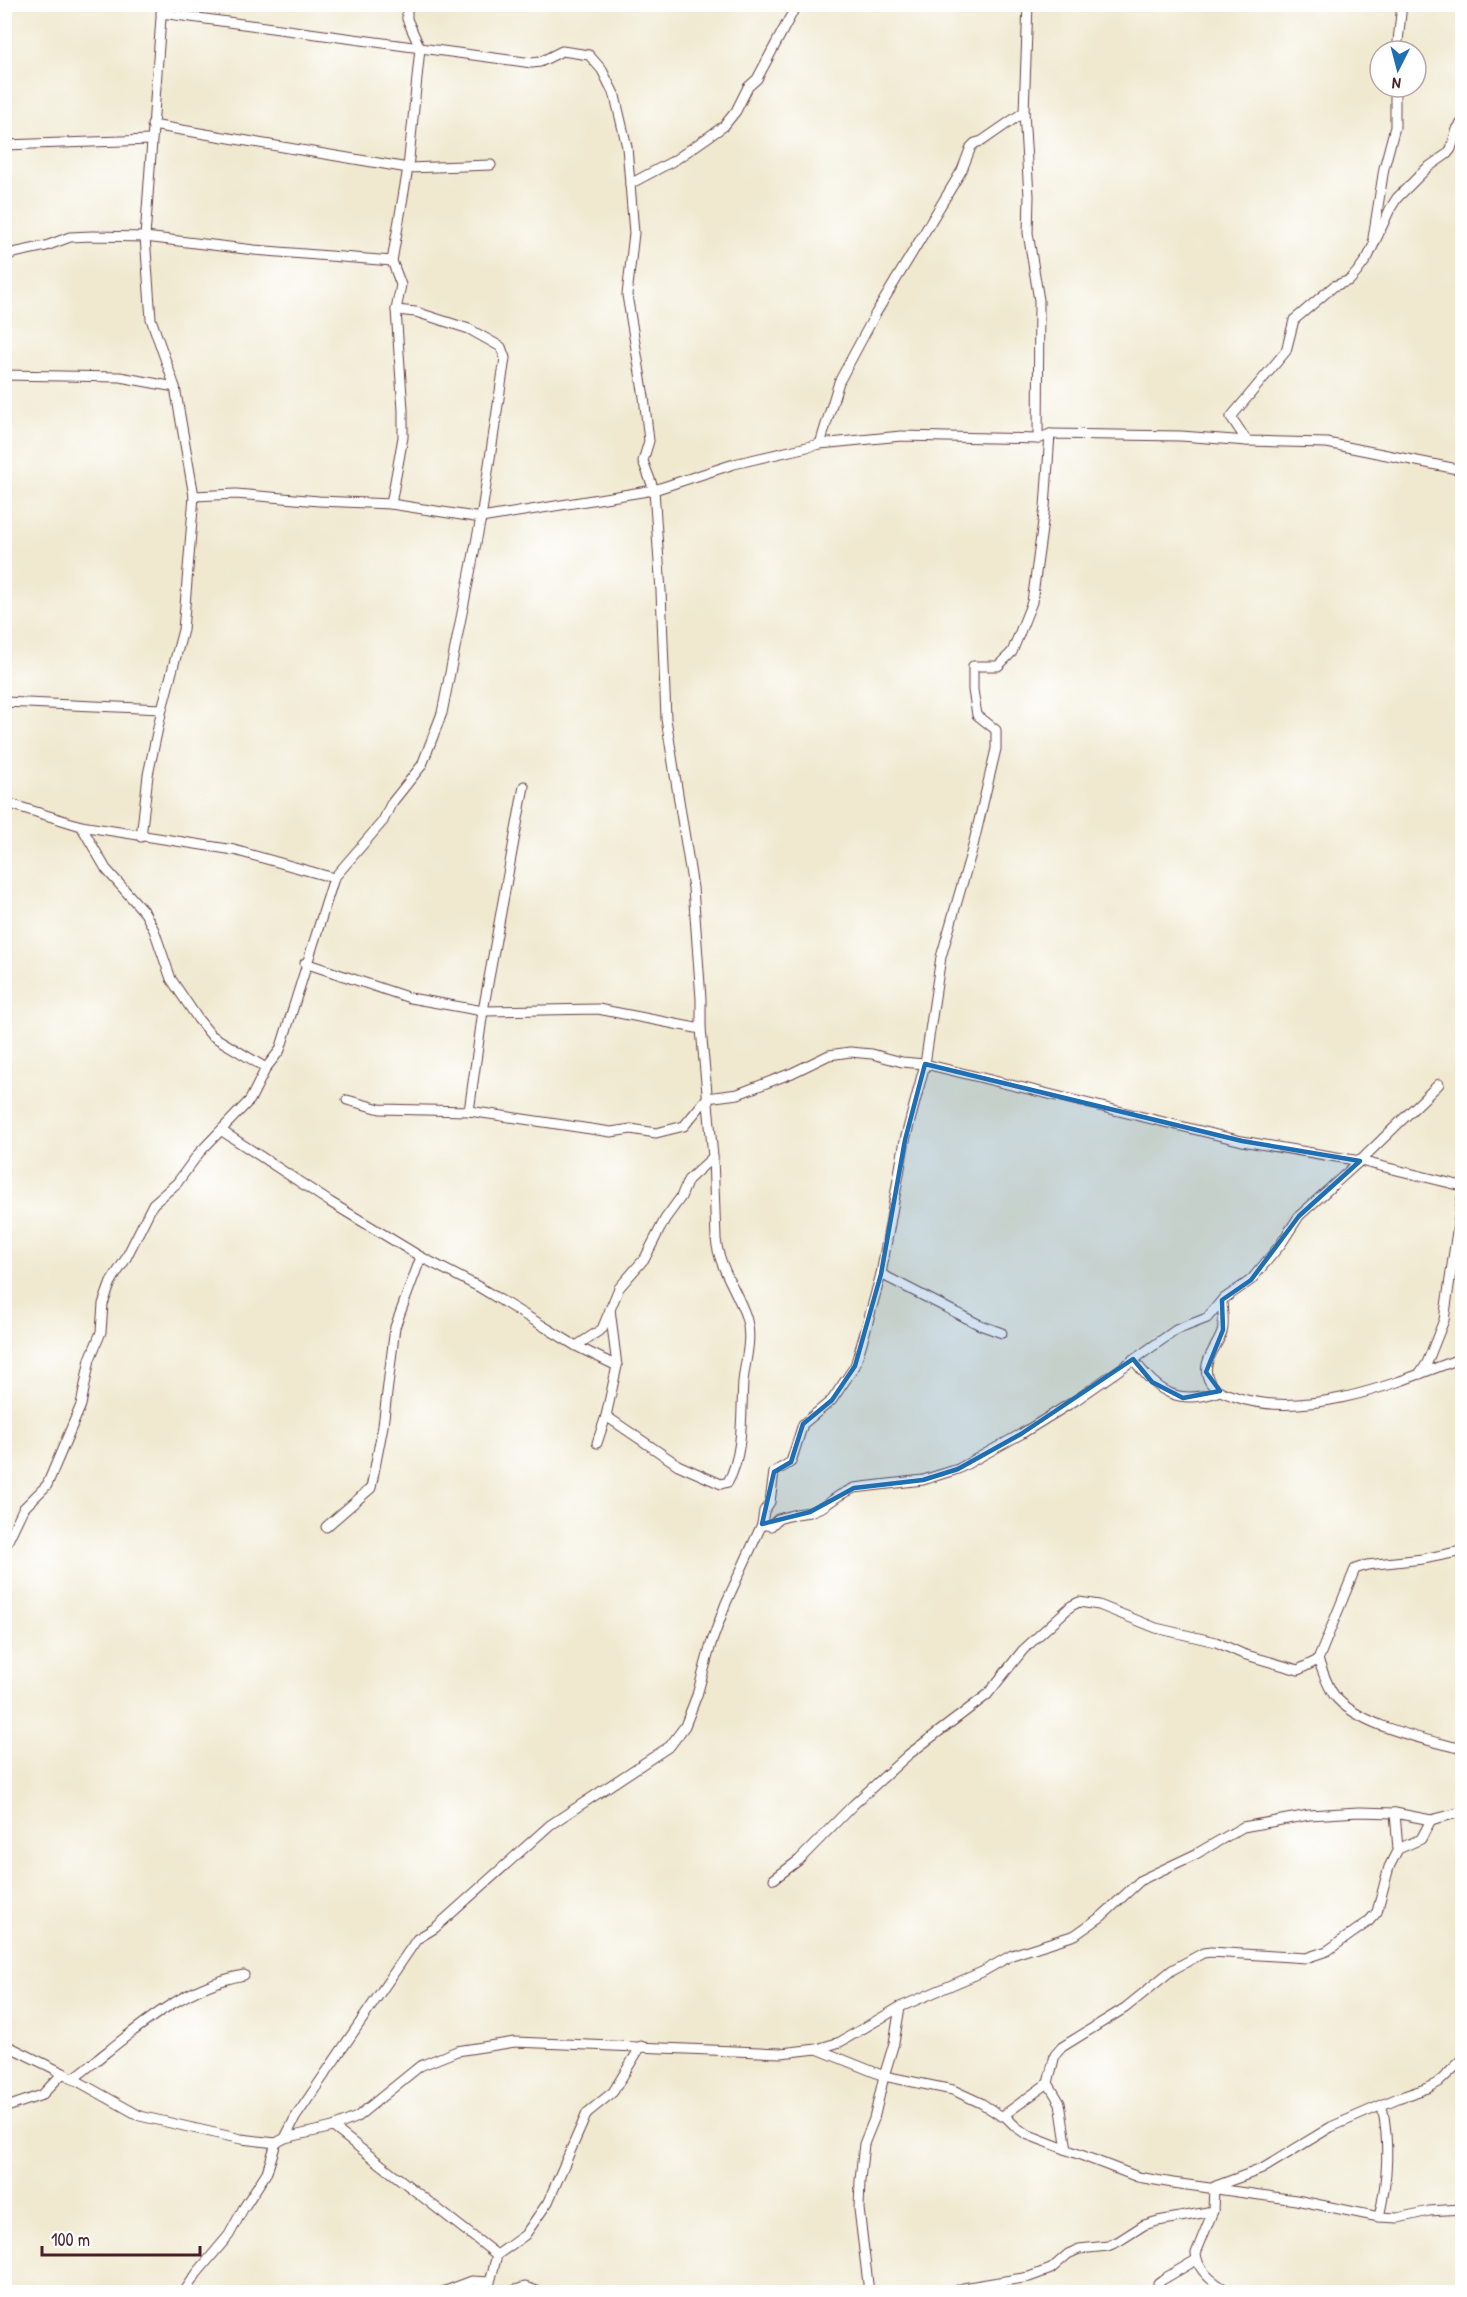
<svg xmlns="http://www.w3.org/2000/svg" width="1467" height="2297" viewBox="0 0 1467 2297" font-family="'Patrick Hand',sans-serif">
	<rect width="100%" height="100%" fill="#fff"/>
	<filter id="ink" filterUnits="userSpaceOnUse"><feTurbulence type="fractalNoise" baseFrequency=".0167" numOctaves="2"/><feDisplacementMap in="SourceGraphic" scale="12" xChannelSelector="R" yChannelSelector="G"/><feConvolveMatrix kernelMatrix="1 2 1 2 8 2 1 2 1" color-interpolation-filters="sRGB"/></filter>
	<filter id="wash" filterUnits="userSpaceOnUse"><feTurbulence type="fractalNoise" baseFrequency=".008" numOctaves="4" result="noise"/><feDisplacementMap in="SourceGraphic" scale="24" xChannelSelector="R" yChannelSelector="G"/><feGaussianBlur stdDeviation="1.35" result="paint"/><feColorMatrix in="noise" values="0 0 0 0 0 0 0 0 0 0 0 0 0 0 0 0 0 1.4 0 .05"/><feComposite in="paint" operator="in"/></filter>
	<g filter="url(#wash)">
		<rect width="100%" height="100%" fill="#f0e9d0"/>
	</g>
	<g filter="url(#ink)">
		<g fill="none" stroke-linecap="round" stroke-linejoin="round">
			<g stroke="#633d44" stroke-width="11">
				<g id="minor">
					<polyline points="1028,4 1024,112 1029,196 1028,233 1039,300 1038,439"/>
					<path d="M161,13L532,63L540,62L562,51L589,55L602,70L615,96L627,147L634,233L627,295L644,397L649,441L643,461L654,490L661,591L666,719L693,888L701,999V1029L713,1157L716,1239C719,1268 737,1290 746,1317C753,1339 745,1360 743,1382C741,1414 744,1453 728,1482L721,1484L678,1465L606,1416"/>
					<polyline points="1397,51 1402,4"/>
					<polyline points="152,125 408,168 491,165"/>
					<polyline points="4,145 151,140"/>
					<polyline points="630,184 675,160 724,126 736,111 748,87 757,79 797,4"/>
					<polyline points="1373,238 1384,168 1395,127 1395,87"/>
					<polyline points="4,255 46,246 70,237 92,236 145,237 254,250 392,261"/>
					<polyline points="4,375 120,377 175,387"/>
					<polyline points="1247,441 1231,417 1286,351 1294,320 1334,286 1350,280 1357,272 1368,257 1390,209 1397,198 1427,168 1447,154 1451,149 1457,129 1462,122"/>
					<polyline points="820,444 839,382 876,313 962,170 971,147 975,143 982,141 1024,112"/>
					<polyline points="194,496 236,494 319,501 391,504 481,518 654,490 734,464 820,444 901,436 1038,439 1050,434 1181,436 1247,441 1327,443 1462,470"/>
					<polyline points="391,504 403,437 403,410 396,310 401,285 392,261 408,168 420,48 407,19 407,4"/>
					<polyline points="4,702 162,709"/>
					<polyline points="4,802 81,826 234,850 334,878 280,1050 266,1068 250,1100 199,1153 177,1183 153,1204 125,1260 111,1282 103,1304 101,1332 90,1359 81,1405 47,1485 23,1509 4,1549"/>
					<polyline points="81,826 106,869 145,913 154,930 171,979 198,1019 211,1035 266,1068"/>
					<polyline points="141,837 148,775 162,709 183,630 194,496 175,387 151,319 145,237 162,4"/>
					<polyline points="334,878 383,821 391,804 422,765 442,713 481,518 505,358 501,347 469,329 416,312 396,310"/>
					<polyline points="305,963 410,998 483,1011 598,1009 701,1029"/>
					<polyline points="347,1100 380,1109 469,1111 611,1132 631,1129 656,1133 684,1126 707,1098 738,1094 792,1073 829,1055 850,1052 872,1054 902,1062 925,1064 1242,1141 1360,1161 1462,1186"/>
					<polyline points="469,1111 483,1011 524,786"/>
					<polyline points="222,1131 330,1202 421,1257 479,1287 576,1346 617,1366"/>
					<polyline points="881,1274 980,1325 1002,1333"/>
					<path d="M1222,1300C1222,1309 1225,1323 1222,1332C1218,1346 1201,1362 1208,1378C1211,1388 1223,1393 1233,1396C1304,1422 1396,1383 1462,1358"/>
					<polyline points="576,1346 602,1329 619,1288 645,1258 665,1219 681,1197 688,1180 713,1157"/>
					<path d="M1133,1359C1158,1393 1179,1406 1220,1391"/>
					<polyline points="1420,1374 1427,1363 1444,1320 1462,1197"/>
					<polyline points="597,1443 606,1416 617,1366 610,1309"/>
					<polyline points="762,1524 771,1526 778,1519 796,1514 810,1512 824,1506 840,1495 854,1488 923,1480 958,1469 1021,1434 1076,1400 1176,1330 1207,1318 1222,1300 1251,1280 1281,1244 1299,1216 1360,1161 1439,1084"/>
					<polyline points="326,1527 371,1488 383,1426 395,1327 421,1257"/>
					<path d="M1318,1660C1323,1671 1327,1686 1334,1695C1358,1726 1425,1739 1462,1749"/>
					<polyline points="1398,1849 1421,1839 1431,1820"/>
					<polyline points="774,1879 799,1860 853,1805 908,1755 987,1695 1023,1650 1071,1606 1079,1602 1099,1605 1156,1628 1216,1642 1243,1654 1298,1670 1318,1660 1355,1569 1367,1565 1423,1559 1462,1551"/>
					<polyline points="4,2044 63,2073 140,2116 241,2139 276,2143 285,2138 333,2127 357,2117 420,2066 457,2051 515,2042 781,2053 817,2049 840,2042 900,2007 982,1972 1012,1955 1075,1935 1102,1916 1141,1880 1196,1854 1243,1827 1309,1815 1359,1812 1395,1813 1431,1820 1462,1812"/>
					<polyline points="817,2049 884,2076 953,2090 981,2103 1001,2116 1004,2115 1016,2127 1026,2134 1138,2177 1173,2183 1296,2200 1379,2217 1398,2218 1429,2211 1462,2209"/>
					<path d="M72,2079C85,2071 96,2060 108,2051C150,2017 191,1985 244,1975"/>
					<polyline points="1048,2083 1060,2103 1067,2150"/>
					<polyline points="4,2108 42,2095 63,2073"/>
					<polyline points="1004,2115 1048,2083 1055,2055 1062,2047 1125,2008 1172,1970 1203,1953 1211,1952 1306,1958 1327,1951 1368,1922 1377,1912 1389,1867 1398,1849 1395,1813"/>
					<polyline points="333,2127 497,2255"/>
					<polyline points="285,2138 295,2118 417,1939 435,1928 550,1825 670,1746 685,1726 697,1695 711,1644 726,1603 762,1524 764,1511 770,1502 774,1472 791,1462 803,1424 832,1400 855,1366 864,1336 881,1274 905,1140 925,1064 941,957 972,850 996,749 996,730 977,715 973,690 973,666 998,666 1012,652 1032,602 1045,507 1050,434"/>
					<polyline points="1216,2186 1262,2169 1331,2127 1398,2098 1428,2088 1439,2082 1462,2060"/>
					<path d="M1214,2187L1213,2211L1196,2253C1197,2271 1215,2284 1230,2292"/>
					<path d="M1379,2217C1388,2179 1390,2144 1382,2106"/>
					<polyline points="184,2292 197,2273 229,2235 243,2209 267,2172 276,2143"/>
					<polyline points="443,2292 472,2281 490,2282 497,2255 525,2235 548,2202 587,2113 613,2092 641,2046"/>
					<polyline points="509,2292 525,2287 540,2292"/>
					<polyline points="869,2292 859,2209 860,2180 864,2144 874,2119 884,2076 894,2043 900,2007"/>
					<polyline points="953,2292 963,2288 1029,2277 1051,2269 1068,2254 1079,2249 1108,2246 1119,2241 1144,2225 1158,2221 1213,2211"/>
					<polyline points="1159,2292 1158,2283 1162,2280 1196,2260"/>
				</g>
			</g>
			<use href="#minor" stroke="#fff" stroke-width="9"/>
		</g>
	</g>
	<path fill="#1f6fb2" fill-opacity="0.2" stroke="#1f6fb2" stroke-width="4.5" stroke-linejoin="round" d="M925,1064L1242,1141L1360,1161L1299,1216L1251,1280L1222,1300L1223,1330L1206,1372L1220,1391L1183,1398L1152,1382L1133,1359L1021,1434L958,1469L923,1480L854,1488L810,1512L762,1524L774,1472L791,1462L803,1424L832,1400L855,1366L881,1274L905,1140Z"/>
	<rect width="1467" height="2297" fill="none" stroke="#fff" stroke-width="24"/>
	<g transform="translate(1398 69) rotate(186)"><circle r="28" fill="#ffffff" stroke="#b7a5aa" stroke-width="1.5"/>
	<path d="M0-4.5L10 22L0 15L-10 22Z" fill="#1f6fb2"/>
	<text y="-9" font-size="16" font-weight="bold" text-anchor="middle" fill="#4a1f2b">N</text>
	</g>
	<path d="M42 2246v9h158v-9" fill="none" stroke="#4a1f2b" stroke-width="3"/>
	<text x="51" y="2246" font-size="18" fill="#4a1f2b" stroke="#ffffff" stroke-width="4.5" paint-order="stroke">100 m</text>
</svg>
